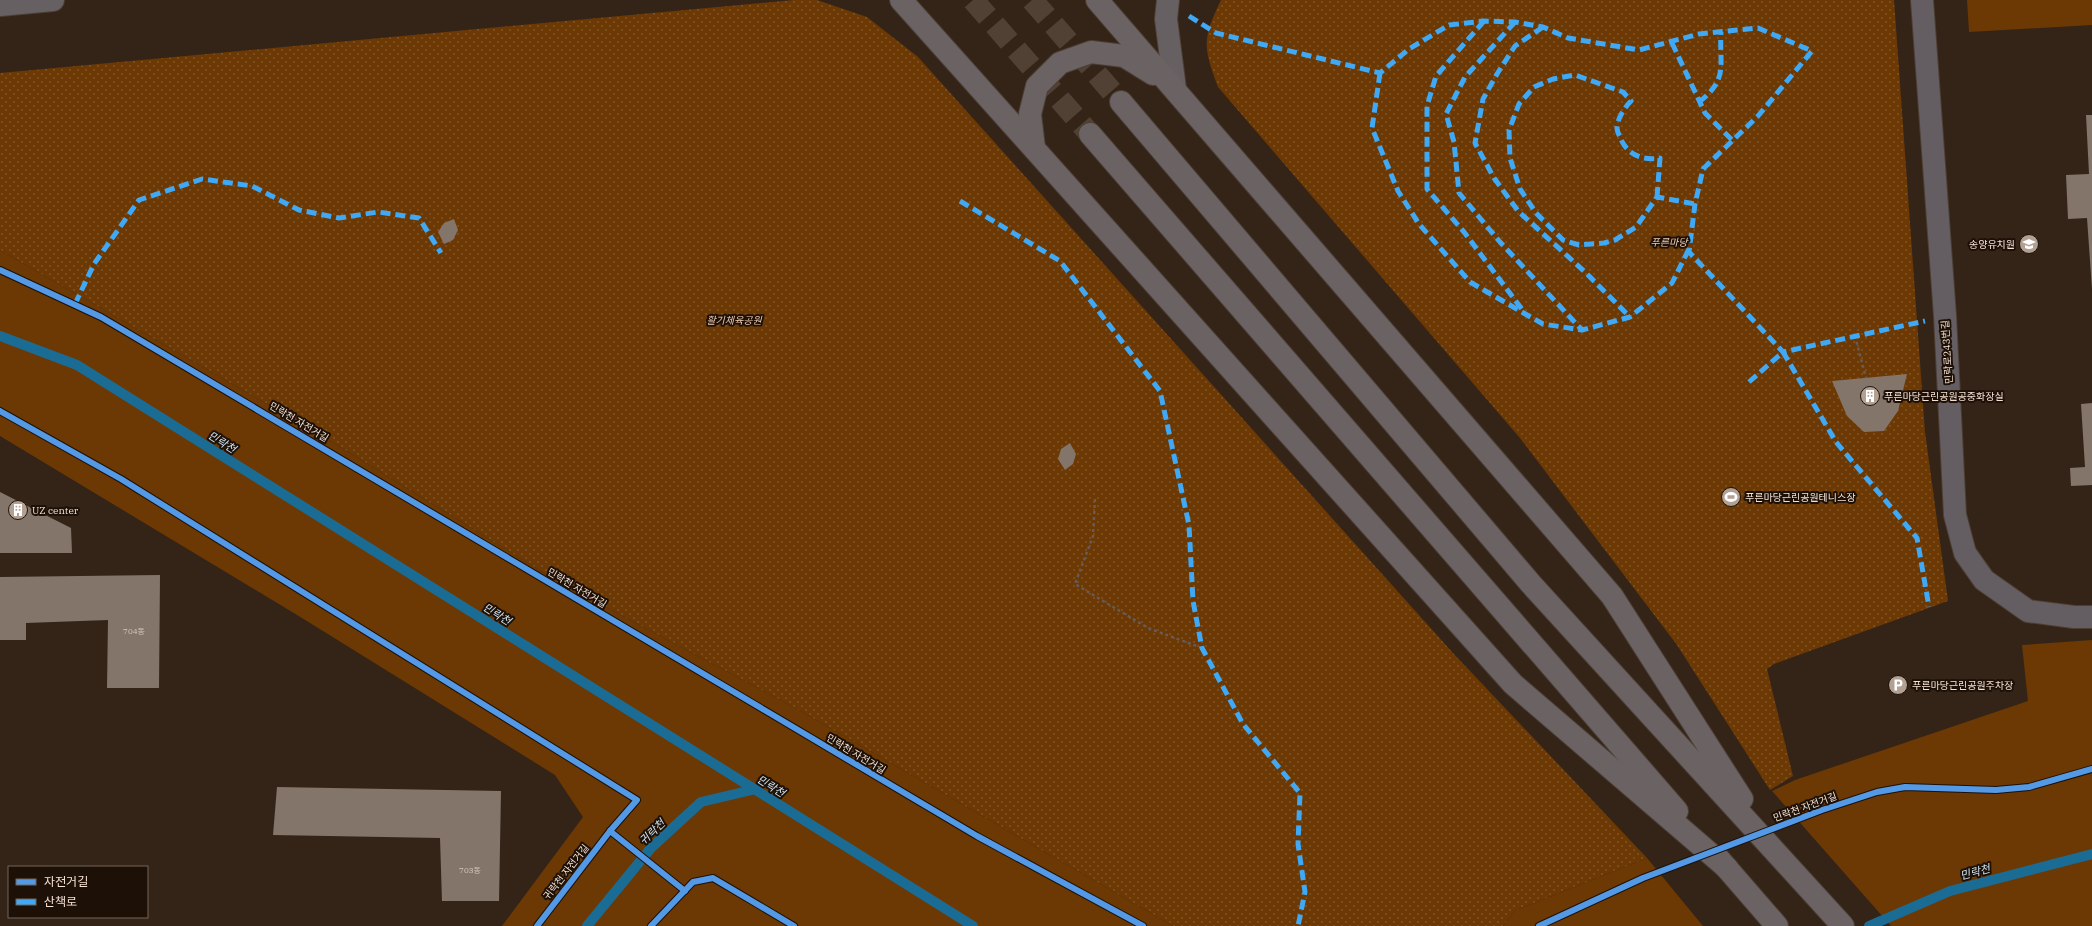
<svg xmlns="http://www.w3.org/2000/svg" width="2092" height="926" viewBox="0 0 2092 926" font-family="'IBM Plex Serif','Noto Sans KR',serif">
	<defs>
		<pattern id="park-dots" width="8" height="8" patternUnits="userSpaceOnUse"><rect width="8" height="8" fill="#6c3803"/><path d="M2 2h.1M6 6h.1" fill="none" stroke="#825427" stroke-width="1.8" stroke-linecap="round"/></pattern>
	</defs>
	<rect width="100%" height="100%" fill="#342418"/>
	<g fill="#6c3803">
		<polygon points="1967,0 2092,0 2092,25 1969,32"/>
		<polygon points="0,250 329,440 557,581 799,710 1173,926 502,926 583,817 555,775 302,618 0,436"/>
		<polygon points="2092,640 2092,926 1891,926 1772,791 1795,780 2028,701 2022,645"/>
		<polygon points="1647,858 1703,926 1503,926 1514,911"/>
	</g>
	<g fill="url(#park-dots)">
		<polygon points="794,0 817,0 867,17 918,57 1453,653 1647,858 1514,911 1503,926 1173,926 799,710 557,581 329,440 0,250 0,73"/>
		<path d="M1221,0H1894L1925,432L1948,601L1774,664L1767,669L1793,776L1770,790L1677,645L1520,438L1218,87C1203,46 1202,40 1221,0Z"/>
	</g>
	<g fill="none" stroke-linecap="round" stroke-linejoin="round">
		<g stroke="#1b6c94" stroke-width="10">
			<polyline points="0,336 77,365 973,926"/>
			<polyline points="587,926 651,848 701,802 756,789"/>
			<polyline points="1869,926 1950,891 2092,854"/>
		</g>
	</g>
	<g fill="#83756a">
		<polygon points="2086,115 2092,115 2092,289 2087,218 2068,219 2066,175 2089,174"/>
		<polygon points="454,219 458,230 453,240 444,244 438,232 444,223"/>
		<polygon points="1907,374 1898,411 1884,431 1864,432 1847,416 1832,381"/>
		<polygon points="2092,403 2092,485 2071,486 2070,468 2085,467 2081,404"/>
		<polygon points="1070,443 1076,454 1073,464 1065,470 1058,459 1061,449"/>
		<polygon points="0,492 71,528 72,553 0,553"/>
		<polygon points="160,575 159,688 107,688 108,620 26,623 26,640 0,640 0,577"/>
		<polygon points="277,787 501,791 499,901 442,901 440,838 273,835"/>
	</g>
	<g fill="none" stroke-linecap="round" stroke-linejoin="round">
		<g stroke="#514034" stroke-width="22" stroke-dasharray="22 11" stroke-linecap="butt">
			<polyline points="973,0 1090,134"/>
			<polyline points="1032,0 1121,102"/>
		</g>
		<g stroke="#4d3f35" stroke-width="24">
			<polyline id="street" points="1922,0 1945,316 1955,515 1965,553 1984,580 2028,611 2074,617 2092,617"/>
		</g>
		<g stroke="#4d3f35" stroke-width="24">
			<g id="secondary">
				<polyline points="1168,0 1166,19 1175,89"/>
				<polyline points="0,5 53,0"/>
			</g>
		</g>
		<g stroke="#4d3f35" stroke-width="24">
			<g id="highway">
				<polyline points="901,0 1513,684 1727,868"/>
				<polyline points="1097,0 1612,596 1742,799"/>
				<polyline points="1121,102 1531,584 1843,926"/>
				<polyline points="1090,134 1677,811"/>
				<polyline points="1034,148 1030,114 1037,86 1060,63 1091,52 1124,56 1153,74"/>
				<polyline points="1718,858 1777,926"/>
			</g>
		</g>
		<g stroke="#645c5c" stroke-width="2.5" stroke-dasharray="3 3" stroke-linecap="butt">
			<polyline points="1855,336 1866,378"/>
			<polyline points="1095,499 1093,536 1075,584 1148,628 1202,648"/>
		</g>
		<use href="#street" stroke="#645e62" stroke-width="22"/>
		<use href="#secondary" stroke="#676063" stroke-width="22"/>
		<use href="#highway" stroke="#6b6263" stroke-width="22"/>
		<g stroke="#3fa9f5" stroke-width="5" stroke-dasharray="10 5" stroke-linecap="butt">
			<polyline points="1189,16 1216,33 1380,73 1409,49 1449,25 1484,21 1515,22 1543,27 1568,38 1639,50 1699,34 1758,28 1812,51 1758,116 1703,169 1695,204 1689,252 1783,352 1925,321"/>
			<polyline points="1484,21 1436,76 1427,106 1427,189 1464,232 1524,312"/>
			<polyline points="1515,22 1465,77 1446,114 1454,142 1459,193 1500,242 1582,330"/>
			<polyline points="1543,27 1515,46 1497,74 1483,99 1475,143 1494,178 1518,211 1585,272 1630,317"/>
			<polyline points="1672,43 1705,113 1733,141"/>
			<polyline points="1380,73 1372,128 1398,191 1419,224 1470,282 1527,315 1543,324 1582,330 1630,317 1672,283 1689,249"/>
			<path d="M1699,102C1729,79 1719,65 1721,32"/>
			<path d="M1657,197L1660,158C1642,161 1626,154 1620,137C1619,135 1617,131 1617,128C1617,119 1625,107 1631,101L1623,92L1575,75L1553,79L1534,87L1519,104L1509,130L1510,158L1520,189L1536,213L1563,240L1579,245L1604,243L1615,240L1636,227L1657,197L1695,204L1694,207"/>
			<polyline points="960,201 1060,261 1160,391 1189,525 1193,601 1202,648 1243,724 1300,793 1298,844 1305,892 1298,926"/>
			<polyline points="75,304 94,264 139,200 202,179 252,186 299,210 339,218 378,212 419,218 441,253"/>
			<polyline points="1749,382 1783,352 1836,442 1917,538 1929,607"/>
		</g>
		<g stroke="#1d1007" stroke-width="8">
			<g id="cycleway">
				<polyline points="0,270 101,317 977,836 1143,926"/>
				<polyline points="0,411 121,479 637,800 610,831 537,926"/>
				<polyline points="610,831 685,891"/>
				<polyline points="651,926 693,882 713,878 794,926"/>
				<polyline points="1539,926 1643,878 1822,810 1877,792 1905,787 1996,790 2029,787 2092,769"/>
			</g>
		</g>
		<use href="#cycleway" stroke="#5399e6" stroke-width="6"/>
	</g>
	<defs>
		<g id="school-disc" transform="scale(1)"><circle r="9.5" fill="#b2a093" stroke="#1d1007"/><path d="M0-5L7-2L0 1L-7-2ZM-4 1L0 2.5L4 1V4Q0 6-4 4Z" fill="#fff"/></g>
		<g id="building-disc" transform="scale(1)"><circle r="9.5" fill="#b2a093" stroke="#1d1007"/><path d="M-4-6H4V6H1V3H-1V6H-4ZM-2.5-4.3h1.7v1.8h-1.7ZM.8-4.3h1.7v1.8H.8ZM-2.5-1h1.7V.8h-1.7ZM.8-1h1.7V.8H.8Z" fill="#fff"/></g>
		<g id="stadium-disc" transform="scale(1)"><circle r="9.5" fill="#b2a093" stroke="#1d1007"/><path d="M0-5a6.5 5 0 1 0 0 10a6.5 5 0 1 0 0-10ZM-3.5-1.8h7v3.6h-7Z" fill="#fff"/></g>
		<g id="parking-disc" transform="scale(1)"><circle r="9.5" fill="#b2a093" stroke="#1d1007"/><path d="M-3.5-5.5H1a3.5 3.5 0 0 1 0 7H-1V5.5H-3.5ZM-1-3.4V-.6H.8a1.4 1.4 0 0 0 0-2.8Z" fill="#fff"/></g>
	</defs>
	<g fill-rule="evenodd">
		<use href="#school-disc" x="2029" y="244"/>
		<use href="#building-disc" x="1870" y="396"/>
		<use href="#stadium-disc" x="1731" y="497"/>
		<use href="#building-disc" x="18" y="510"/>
		<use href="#parking-disc" x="1898" y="685"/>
	</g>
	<g text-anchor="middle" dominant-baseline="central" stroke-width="4" stroke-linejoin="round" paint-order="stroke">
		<g font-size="8" fill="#d9c7ba">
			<text x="134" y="631">704동</text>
			<text x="470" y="870">703동</text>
		</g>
		<g font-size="10" font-style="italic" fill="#f3ceb4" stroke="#1d1007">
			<text x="1669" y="242">푸른마당</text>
			<text x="734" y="320">활기체육공원</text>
		</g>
		<g font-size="10" fill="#f6e2d5" stroke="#1d1007" text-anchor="start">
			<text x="2015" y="244" text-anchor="end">송양유치원</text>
			<text x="1884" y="396">푸른마당근린공원공중화장실</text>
			<text x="1745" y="497">푸른마당근린공원테니스장</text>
			<text x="32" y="510">UZ center</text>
			<text x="1912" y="685">푸른마당근린공원주차장</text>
		</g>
		<g font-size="10" fill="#f6e2d5" stroke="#1d1007">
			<text transform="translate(1947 352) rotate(-94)">민락로243번길</text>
			<text transform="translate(299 422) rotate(31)">민락천 자전거길</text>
			<text transform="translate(577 588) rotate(31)">민락천 자전거길</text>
			<text transform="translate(856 754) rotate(31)">민락천 자전거길</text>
			<text transform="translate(1805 807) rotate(-20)">민락천 자전거길</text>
			<text transform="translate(566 872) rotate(-52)">귀락천 자전거길</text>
		</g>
		<g font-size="11" font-style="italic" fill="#d2e5f2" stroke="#1d1007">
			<text transform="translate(222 442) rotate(32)">민락천</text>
			<text transform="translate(497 614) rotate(32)">민락천</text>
			<text transform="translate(771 786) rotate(32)">민락천</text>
			<text transform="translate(652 832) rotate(-44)">귀락천</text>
			<text transform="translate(1975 872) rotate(-15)">민락천</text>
		</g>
	</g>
	<rect x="8" y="866" width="140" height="52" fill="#1d1007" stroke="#746459"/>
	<rect x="16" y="879" width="20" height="6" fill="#5399e6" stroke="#746459"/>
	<text x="44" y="886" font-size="12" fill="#f6e2d5">자전거길</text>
	<rect x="16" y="899" width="20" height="6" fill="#3fa9f5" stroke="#746459"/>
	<text x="44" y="906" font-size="12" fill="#f6e2d5">산책로</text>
</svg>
